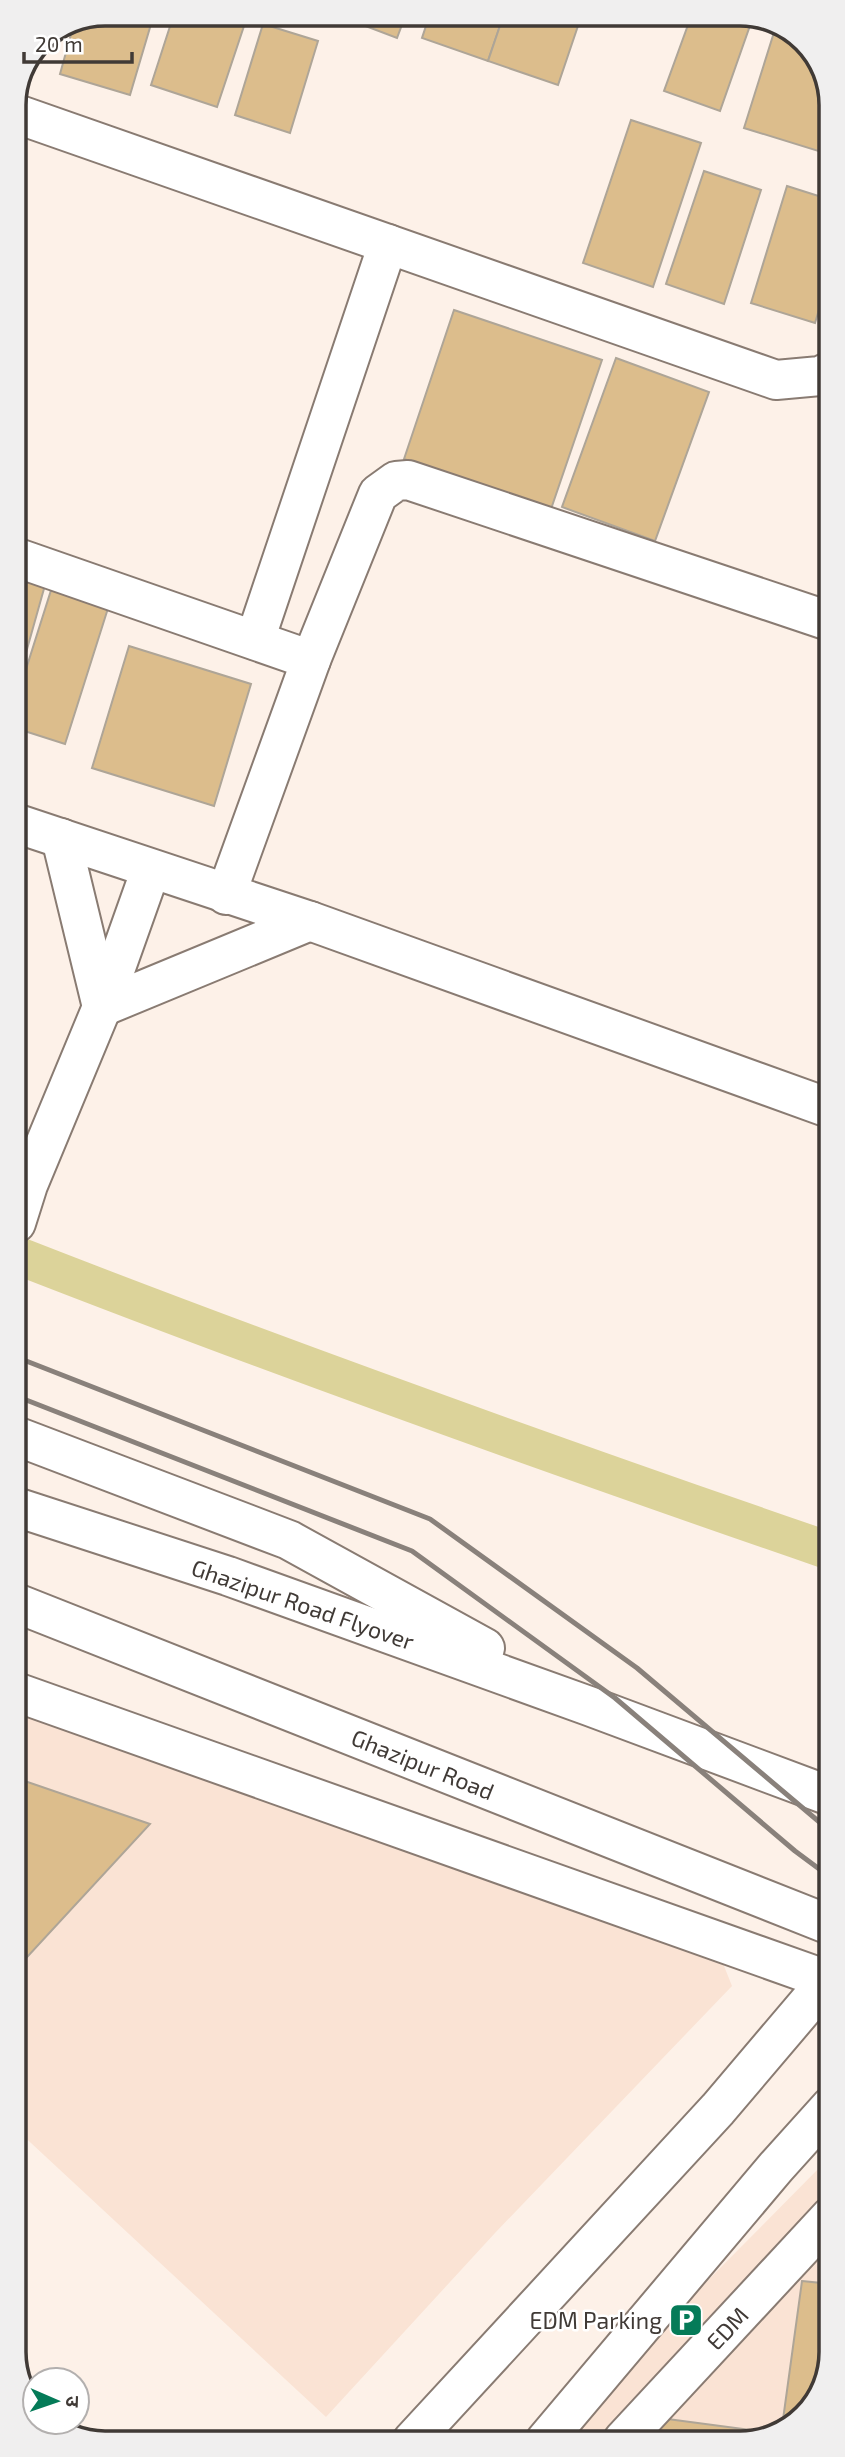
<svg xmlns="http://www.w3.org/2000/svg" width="845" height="2457" viewBox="0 0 845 2457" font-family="'Exo 2','Noto Sans Devanagari',sans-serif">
	<rect width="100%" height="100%" fill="#fdf1e8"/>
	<g fill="#fae3d4">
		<polygon points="16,1704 718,1951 732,1986 495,2233 326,2417 17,2130"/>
		<polygon points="831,2156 831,2352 812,2407 764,2440 549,2441"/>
	</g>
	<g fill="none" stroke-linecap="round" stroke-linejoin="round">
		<path stroke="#dcd39a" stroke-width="38" d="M16,1255C285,1360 557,1457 830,1551"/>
	</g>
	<g fill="#dcbd8c" stroke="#aea597" stroke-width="2">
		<polygon points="106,14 154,14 130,95 60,74 73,27"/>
		<polygon points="174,14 248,14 217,107 151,85"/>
		<polygon points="334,14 406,14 397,38"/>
		<polygon points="430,14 504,14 488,61 422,38"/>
		<polygon points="504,14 582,14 558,85 488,61"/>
		<polygon points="692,14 746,14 753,17 720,111 664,91"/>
		<polygon points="263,24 318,41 290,133 235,115"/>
		<polygon points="776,26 796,33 828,81 828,154 744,128"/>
		<polygon points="631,120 701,143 653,287 583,263"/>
		<polygon points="704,171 761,190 724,304 666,284"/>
		<polygon points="787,186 828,199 828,280 815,323 751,303"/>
		<polygon points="454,310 602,360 551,509 404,459"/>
		<polygon points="616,358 709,392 655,541 562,507"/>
		<polygon points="15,569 47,578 15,692"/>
		<polygon points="53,584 110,602 65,744 15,728 15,704"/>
		<polygon points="129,646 251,684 214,806 92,768"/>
		<polygon points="16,1778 150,1824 17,1968"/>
		<polygon points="802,2281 831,2284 831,2352 812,2407 782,2427"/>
		<polygon points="660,2418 773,2433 764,2440 657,2440"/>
	</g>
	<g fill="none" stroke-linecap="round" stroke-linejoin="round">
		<g stroke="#897b72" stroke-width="42">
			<g id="minor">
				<polyline points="14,113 776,380 820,376 828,372"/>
				<polyline points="15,557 311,660 226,895"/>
				<polyline points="255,640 388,244"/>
				<polyline points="311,660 378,494 396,481 408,480 829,621"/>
				<polyline points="15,823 310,921 829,1108"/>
				<polyline points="61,838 102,1007 310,921"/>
				<polyline points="16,1223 28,1185 102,1007 151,869"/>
				<polyline points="16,1692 830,1981"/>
				<polyline points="623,2440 831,2216"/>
				<polyline points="412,2441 718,2109 830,1977"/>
				<polyline points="545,2441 776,2167 831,2106"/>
			</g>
		</g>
		<g stroke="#897b72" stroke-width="42">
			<g id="major">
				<polyline points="16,1436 289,1540 485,1648"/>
				<polyline points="16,1507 228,1576 589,1706 830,1796"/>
				<polyline points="16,1603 830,1925"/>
			</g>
		</g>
		<use href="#minor" stroke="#fff" stroke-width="38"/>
		<use href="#major" stroke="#fff" stroke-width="38"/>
		<g stroke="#89817b" stroke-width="5">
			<polyline points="16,1357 430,1519 637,1668 830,1831"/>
			<polyline points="16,1396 412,1551 615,1698 795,1851 830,1877"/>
		</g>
	</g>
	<defs>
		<g id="parking-square" transform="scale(1.75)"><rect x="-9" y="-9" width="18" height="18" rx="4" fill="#057b58" stroke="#fff"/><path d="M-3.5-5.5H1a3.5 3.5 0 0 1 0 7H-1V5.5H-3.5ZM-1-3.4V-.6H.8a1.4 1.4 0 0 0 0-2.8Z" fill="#fff"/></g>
	</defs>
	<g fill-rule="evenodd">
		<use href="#parking-square" x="686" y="2320"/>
	</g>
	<g text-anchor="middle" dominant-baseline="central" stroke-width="5" stroke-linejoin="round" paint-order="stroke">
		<g font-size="23" fill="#403a36" stroke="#fff">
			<text transform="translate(303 1604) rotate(19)">Ghazipur Road Flyover</text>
			<text transform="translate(423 1764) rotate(22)">Ghazipur Road</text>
			<text transform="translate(727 2328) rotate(-47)">EDM</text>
		</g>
		<g font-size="23" fill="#403a36" stroke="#fff" text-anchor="end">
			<text x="662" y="2320">EDM Parking</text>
		</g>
	</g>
	<path d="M0 0H845V2457H0ZM105 26H740A79 79 0 0 1 819 105V2352A79 79 0 0 1 740 2431H105A79 79 0 0 1 26 2352V105A79 79 0 0 1 105 26Z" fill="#f0efef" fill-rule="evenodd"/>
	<path fill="none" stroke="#403a36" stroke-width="3.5" d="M105 26H740A79 79 0 0 1 819 105V2352A79 79 0 0 1 740 2431H105A79 79 0 0 1 26 2352V105A79 79 0 0 1 105 26Z"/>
	<g transform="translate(56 2401) rotate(92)"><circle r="33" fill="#ffffff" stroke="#b3b0af" stroke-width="2"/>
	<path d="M0-5L12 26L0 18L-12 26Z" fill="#057b58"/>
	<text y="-10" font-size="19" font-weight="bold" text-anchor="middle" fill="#403a36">उ</text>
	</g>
	<path d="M24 52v10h108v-10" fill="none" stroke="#403a36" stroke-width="3.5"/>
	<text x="35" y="52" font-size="21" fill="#403a36" stroke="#ffffff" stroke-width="5" paint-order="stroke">20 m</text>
</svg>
